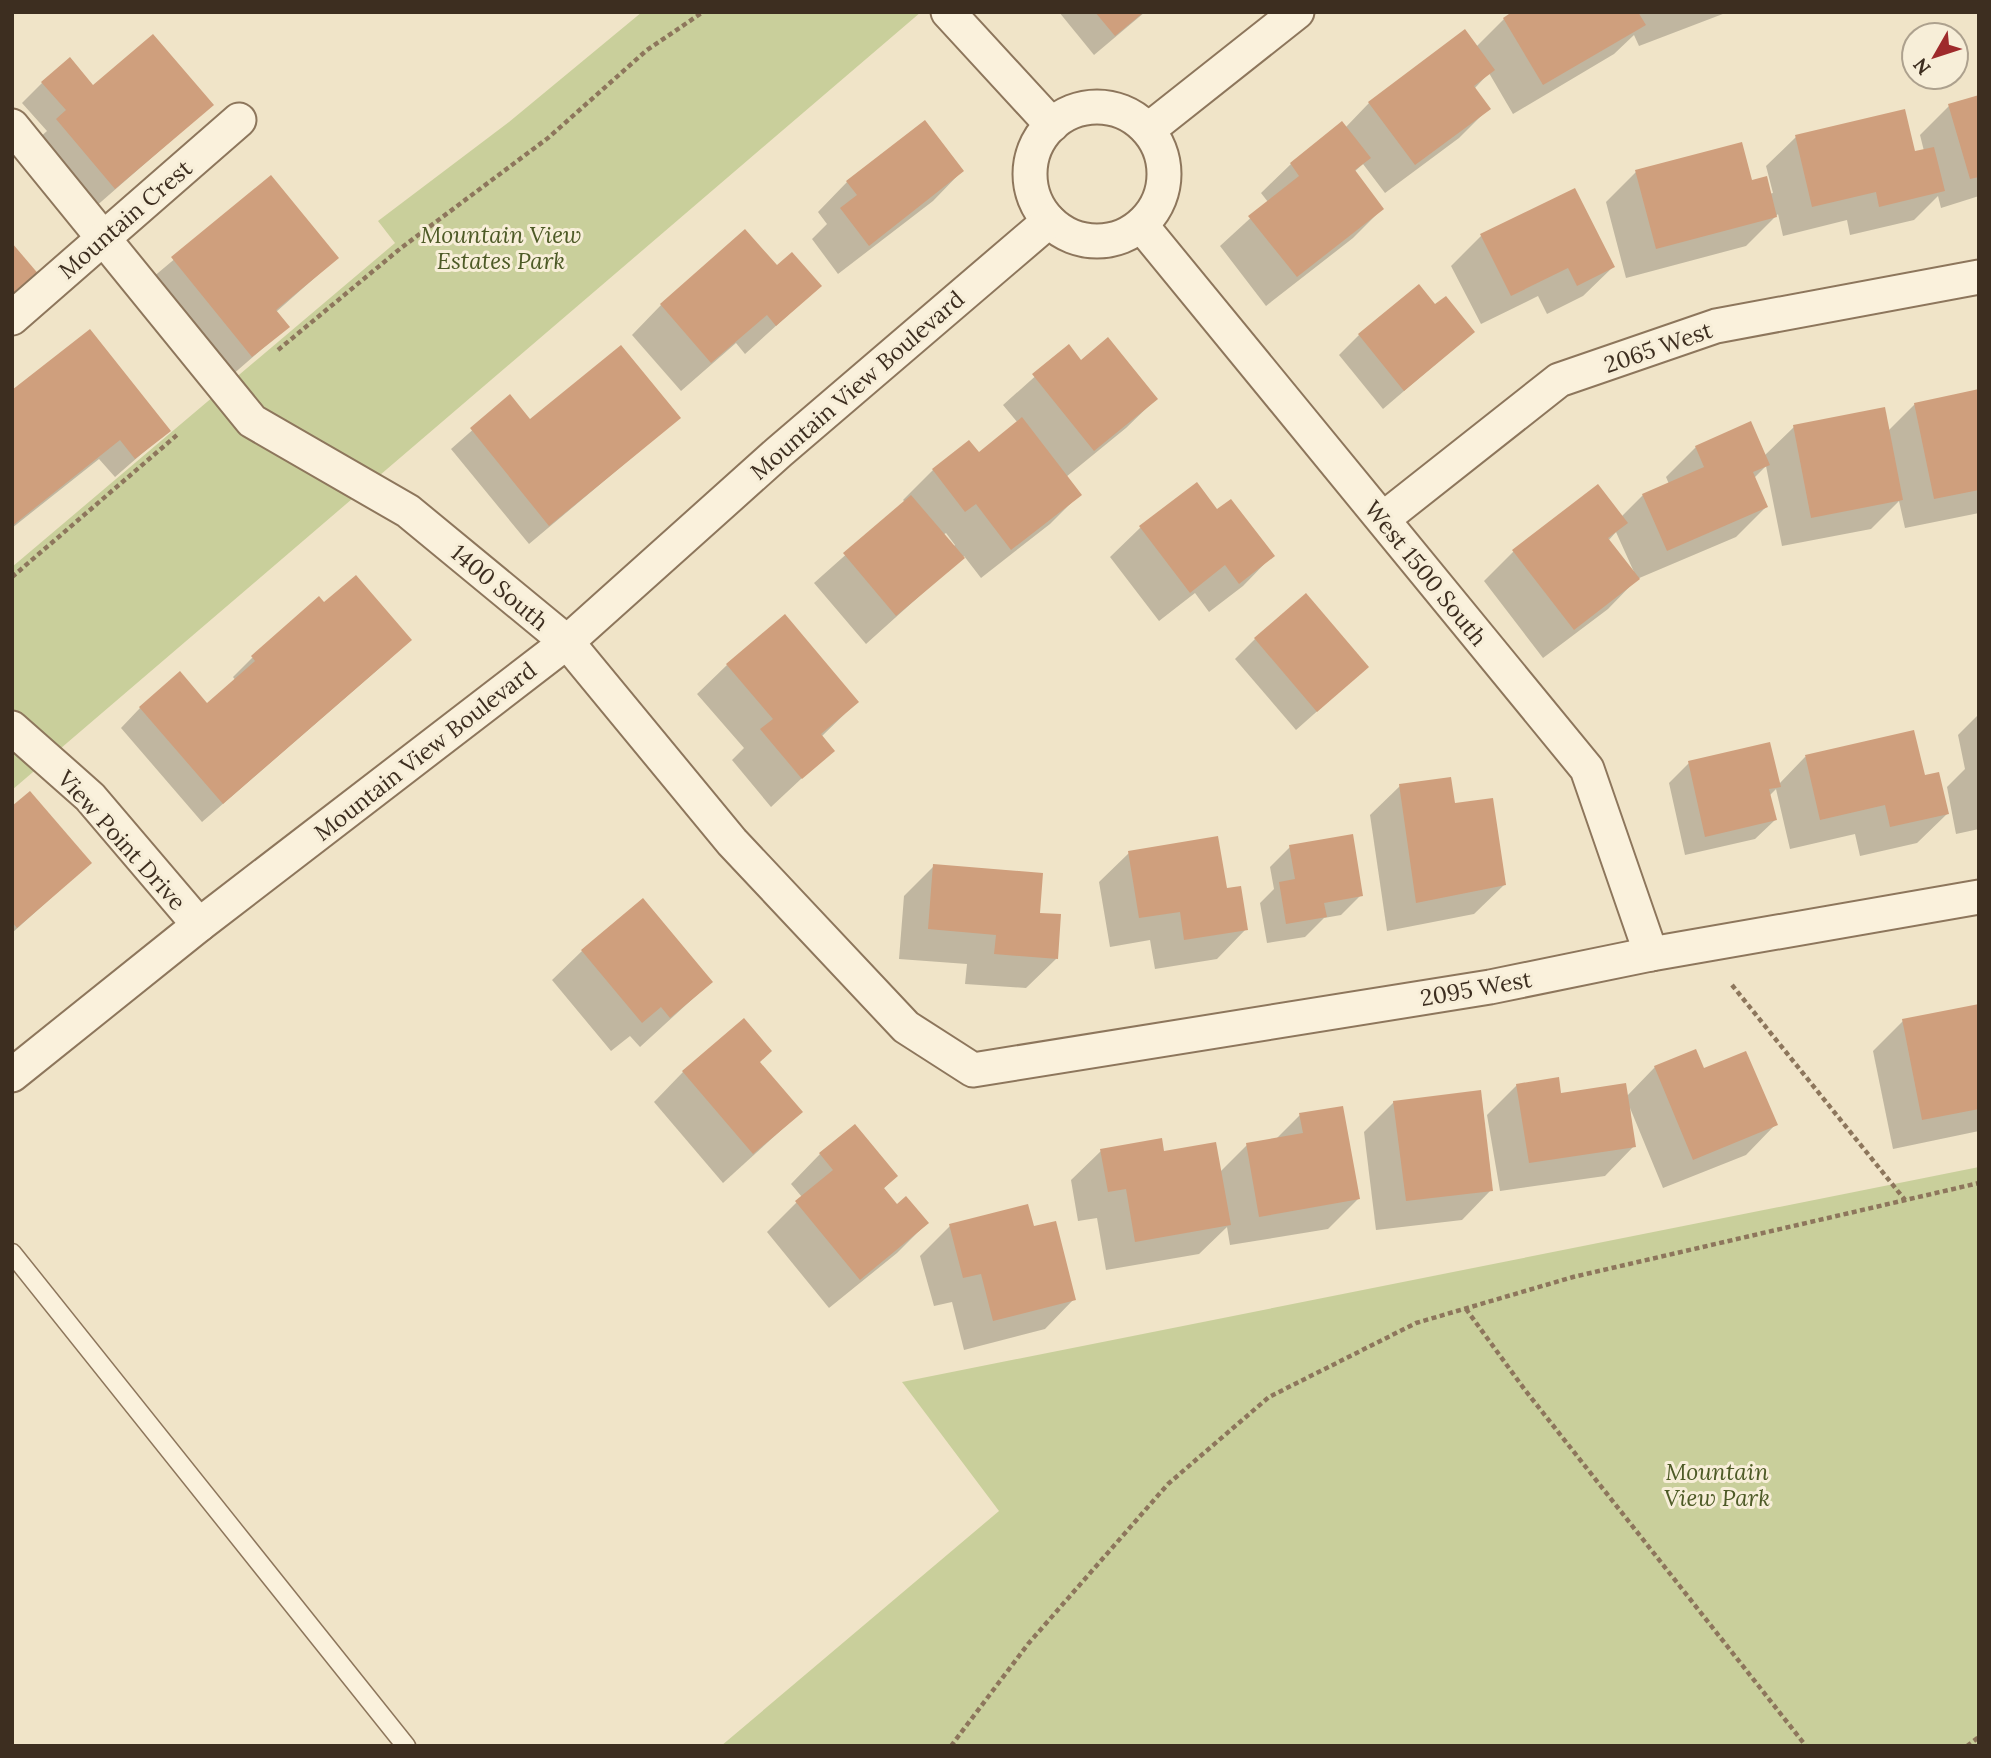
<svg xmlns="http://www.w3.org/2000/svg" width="1991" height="1758" viewBox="0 0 1991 1758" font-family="Lora,serif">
	<rect width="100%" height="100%" fill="#f0e4c8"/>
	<g fill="#c9cf9b">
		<polygon points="642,12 921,12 12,790 12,567 395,243 378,221 509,122"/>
		<polygon points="1979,1167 1979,1746 721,1746 999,1511 902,1382"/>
	</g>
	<g fill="#0003" fill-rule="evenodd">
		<polygon points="1059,12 1145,12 1094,55"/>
		<polygon points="1516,12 1728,12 1639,46 1634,35 1614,54 1513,114 1489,73 1474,89 1488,109 1459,138 1385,193 1363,164 1354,172 1382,209 1353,238 1266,306 1220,246 1268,202 1261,193 1291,164 1345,128 1369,103 1476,47 1504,19"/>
		<polygon points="42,83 93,87 212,105 94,208 37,140 47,131 22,103"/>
		<polygon points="1979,97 1979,196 1941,208 1938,196 1914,220 1850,235 1847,220 1783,236 1778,214 1746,246 1626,278 1606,202 1636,172 1751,182 1769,194 1773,193 1766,166 1796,137 1914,154 1924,151 1920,135 1949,106"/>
		<polygon points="962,171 933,201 838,274 812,239 827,224 818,212 847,182"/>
		<polygon points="271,178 337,258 276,312 287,327 231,376 152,278"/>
		<polygon points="1574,190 1613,267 1583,296 1547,314 1538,296 1481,324 1451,266 1481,236"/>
		<polygon points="777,268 820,286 745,354 736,343 681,391 632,335 661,305"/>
		<polygon points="1435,307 1473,332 1383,409 1339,355 1359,335"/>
		<path d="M1068,347L1081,362L1156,399L1126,428L1066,477L1079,495L1050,524L981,578L964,556L866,644L814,583L905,502L903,500L933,470L969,442L978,454L1018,423L1003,405ZM946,533L955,545L953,547L943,535Z"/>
		<path d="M1979,391V513L1905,528L1899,501L1871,529L1782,546L1766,466L1754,478L1766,507L1736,537L1637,579L1608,609L1543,658L1484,581L1514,551L1621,517L1643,495L1669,484L1666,477L1696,447L1764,456L1794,427L1888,431L1915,404ZM1616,532L1634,572L1608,541Z"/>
		<polygon points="12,393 169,430 115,477 99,459 12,528"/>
		<polygon points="510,397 530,421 679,418 529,544 451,449"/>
		<polygon points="1196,485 1216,512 1272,556 1243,586 1209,612 1195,593 1159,621 1110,557 1140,528"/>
		<polygon points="1255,639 1367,667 1296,730 1235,659"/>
		<polygon points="252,658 390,659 202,822 121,728 140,708 207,705 236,681 233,677"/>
		<polygon points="727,665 857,702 821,737 832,750 771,807 732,760 744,748 697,694"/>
		<polygon points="1979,714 1979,829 1956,834 1947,787 1965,769 1958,735"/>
		<polygon points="1805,757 1923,777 1947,814 1917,843 1860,856 1855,834 1790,849 1776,789 1769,796 1775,820 1755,839 1685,855 1669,783 1689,763 1779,784"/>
		<polygon points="1400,786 1454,805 1504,885 1474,914 1387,931 1370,815"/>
		<polygon points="12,808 90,863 12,933"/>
		<polygon points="1290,847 1361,895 1341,915 1324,918 1305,937 1267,943 1260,903 1274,889 1270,867"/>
		<polygon points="1129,853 1226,890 1246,929 1217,959 1155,969 1150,940 1110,947 1099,882"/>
		<polygon points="934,866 1038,915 1056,959 1026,988 965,984 967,964 899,959 904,896"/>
		<polygon points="642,901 711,982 640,1047 630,1036 611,1051 552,980 582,951"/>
		<polygon points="1979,1006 1979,1131 1893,1149 1873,1051 1903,1021"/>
		<polygon points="758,1063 801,1112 723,1183 654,1102 683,1072"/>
		<polygon points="1655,1067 1703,1071 1775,1125 1746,1155 1663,1188 1630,1108 1634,1146 1605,1176 1500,1191 1487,1115 1517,1085 1560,1095 1627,1096"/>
		<polygon points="1394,1102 1491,1190 1462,1220 1376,1230 1364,1132"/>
		<polygon points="1300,1115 1358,1199 1328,1229 1230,1245 1227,1227 1199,1254 1106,1270 1097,1218 1078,1221 1071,1180 1101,1151 1163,1153 1220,1172 1247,1145 1276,1139"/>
		<polygon points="820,1154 896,1176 883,1189 897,1206 927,1223 897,1253 829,1308 767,1232 802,1197 791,1184"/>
		<polygon points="950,1226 1032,1228 1074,1299 1045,1329 964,1350 952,1302 934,1306 920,1256"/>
	</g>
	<g fill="#cf9f7d">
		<polygon points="1095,12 1144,12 1115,36"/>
		<polygon points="1512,12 1638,12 1646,25 1543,85 1503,18"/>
		<polygon points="1465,29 1495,70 1474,86 1491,109 1415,165 1368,102"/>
		<polygon points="153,34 214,105 115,189 56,119 66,110 41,82 70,57 93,85"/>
		<polygon points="1979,95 1979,177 1970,179 1948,104"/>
		<polygon points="1905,109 1915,151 1934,147 1945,191 1879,207 1876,192 1812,207 1795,135"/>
		<polygon points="925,120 964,171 869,246 840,208 857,195 846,181"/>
		<polygon points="1342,121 1371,158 1355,170 1384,209 1297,277 1248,216 1299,176 1290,163"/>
		<polygon points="1742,142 1752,180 1767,176 1777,217 1656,249 1635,170"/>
		<polygon points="271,175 339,258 276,310 290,327 252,357 171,257"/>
		<polygon points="1575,188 1615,267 1577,286 1568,268 1511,296 1480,234"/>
		<polygon points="745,229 777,265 792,252 822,286 776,326 767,315 711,363 660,304"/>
		<polygon points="12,243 41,277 12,301"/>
		<polygon points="1419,284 1435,304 1446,296 1475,332 1404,391 1358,334"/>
		<polygon points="90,329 171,431 135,459 120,440 12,526 12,390"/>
		<polygon points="1108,337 1158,399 1094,451 1032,374 1069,344 1081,360"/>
		<polygon points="621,345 681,418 549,526 470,428 510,394 530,419"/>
		<polygon points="1979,389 1979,490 1934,499 1914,403"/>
		<polygon points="1885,407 1903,500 1811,518 1793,425"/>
		<polygon points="1022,417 1082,495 1011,550 976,504 965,512 932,469 969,440 979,452"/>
		<polygon points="1751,421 1770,465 1753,472 1768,507 1667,551 1642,494 1704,467 1695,446"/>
		<polygon points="1197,482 1217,509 1231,499 1275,556 1239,584 1225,565 1190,593 1139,526"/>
		<polygon points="1598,484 1628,523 1608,538 1640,579 1574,630 1512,550"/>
		<polygon points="911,495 965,558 896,616 843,553"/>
		<polygon points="356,575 412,640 223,804 139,707 180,671 207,703 255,661 251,656 319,596 324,602"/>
		<polygon points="1306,593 1369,667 1317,712 1254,638"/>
		<polygon points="785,614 859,702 821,734 835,751 802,779 760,729 773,719 726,664"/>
		<polygon points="1914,730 1925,775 1939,772 1949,814 1890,827 1885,805 1820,820 1805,755"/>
		<polygon points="1770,742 1781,787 1769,789 1777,820 1705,837 1688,761"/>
		<polygon points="1451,777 1455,803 1493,798 1506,885 1416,903 1399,784"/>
		<polygon points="30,791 92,863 17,928 12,922 12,806"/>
		<polygon points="1353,834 1363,896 1324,903 1327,917 1286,924 1279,882 1295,879 1289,845"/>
		<polygon points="1218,836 1227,888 1241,886 1248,930 1184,940 1180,912 1139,918 1128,851"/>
		<polygon points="933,864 1043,873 1040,913 1061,914 1058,959 994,954 996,935 928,929"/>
		<polygon points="643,898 713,982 670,1018 661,1007 642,1023 581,950"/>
		<polygon points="1979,1004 1979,1109 1922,1120 1902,1019"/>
		<polygon points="744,1018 772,1051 760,1062 803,1112 753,1154 682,1071"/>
		<polygon points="1696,1049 1704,1068 1746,1051 1778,1125 1693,1160 1654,1066"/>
		<polygon points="1559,1077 1561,1093 1626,1083 1636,1147 1529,1163 1516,1084"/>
		<polygon points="1481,1090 1493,1191 1406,1201 1393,1101"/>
		<polygon points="1343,1106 1360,1199 1259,1217 1246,1143 1303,1133 1299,1113"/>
		<polygon points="855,1124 898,1176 884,1188 897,1204 906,1196 929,1223 860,1280 795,1201 833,1170 819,1153"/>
		<polygon points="1162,1138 1164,1151 1216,1142 1231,1225 1135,1242 1126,1189 1108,1192 1100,1149"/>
		<polygon points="1028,1204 1034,1226 1056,1221 1076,1300 993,1321 981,1274 963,1278 949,1224"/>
	</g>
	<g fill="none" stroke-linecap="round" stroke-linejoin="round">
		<g stroke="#8d765c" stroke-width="21">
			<polyline id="lane" points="12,1253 406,1746"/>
		</g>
		<g stroke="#8d765c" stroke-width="37">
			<g id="street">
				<polyline points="948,12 1052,125"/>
				<circle cx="1097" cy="174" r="67"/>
				<polyline points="12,126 252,421 408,511 567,642 732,842 906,1027 973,1070 1490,987 1651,954 1979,897"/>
				<polyline points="1148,130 1297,12"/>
				<polyline points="1141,225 1587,769 1651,954"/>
				<polyline points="12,318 239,120"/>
				<polyline points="1383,519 1559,380 1716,326 1979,277"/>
				<polyline points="12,728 90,797 199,925"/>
				<polyline points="12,1075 199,925 567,642 779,452 1049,221"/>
			</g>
		</g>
		<g stroke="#8d765c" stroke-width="4.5" stroke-dasharray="5 3.5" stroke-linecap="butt">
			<polyline points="278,350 401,248 548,138 647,50 703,12"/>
			<polyline points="12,577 177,435"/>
			<polyline points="1732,985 1905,1200"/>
			<polyline points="1466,1309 1525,1390 1806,1746"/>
			<polyline points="951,1746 1028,1644 1168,1484 1269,1397 1416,1323 1573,1277 1979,1183"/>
			<polyline points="1967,1746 1979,1737"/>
		</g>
		<use href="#lane" stroke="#faf1dc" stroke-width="18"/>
		<use href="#street" stroke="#faf1dc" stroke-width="33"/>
	</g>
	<g text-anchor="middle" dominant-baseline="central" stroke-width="6" stroke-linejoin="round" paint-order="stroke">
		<g font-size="23" fill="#3d2e20" stroke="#f7eed8">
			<text transform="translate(125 219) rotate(-41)">Mountain Crest</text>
			<text transform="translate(1658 347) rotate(-19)">2065 West</text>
			<text transform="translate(857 385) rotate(-41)">Mountain View Boulevard</text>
			<text transform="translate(1426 573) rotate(51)">West 1500 South</text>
			<text transform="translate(500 587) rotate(40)">1400 South</text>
			<text transform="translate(425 751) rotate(-38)">Mountain View Boulevard</text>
			<text transform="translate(122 840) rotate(48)">View Point Drive</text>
			<text transform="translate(1476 988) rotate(-10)">2095 West</text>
		</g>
		<g font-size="23" font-style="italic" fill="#4d5a26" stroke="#f7eed8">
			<text x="501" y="234">Mountain View<tspan x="501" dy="26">Estates Park</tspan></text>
			<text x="1717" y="1471">Mountain<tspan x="1717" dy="26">View Park</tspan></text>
		</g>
	</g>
	<rect width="1991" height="1758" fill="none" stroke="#3d2e20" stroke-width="28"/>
	<g transform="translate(1935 56) rotate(231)"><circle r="33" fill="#f7eed8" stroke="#ada18e" stroke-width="2"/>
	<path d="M0-5L12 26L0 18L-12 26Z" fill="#9e2a2b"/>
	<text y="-10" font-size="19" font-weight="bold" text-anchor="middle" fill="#3d2e20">N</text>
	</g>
</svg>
